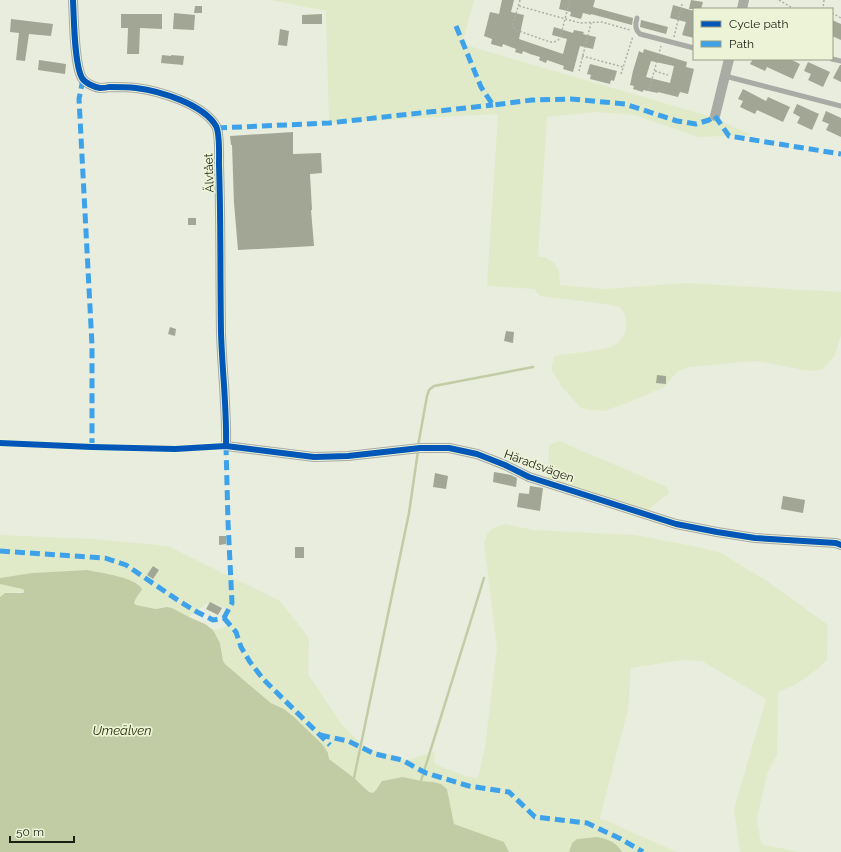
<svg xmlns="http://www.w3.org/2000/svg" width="841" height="852" viewBox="0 0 841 852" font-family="Raleway,sans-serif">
	<rect width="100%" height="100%" fill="#e8eddd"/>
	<g fill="#e1eac8">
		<path d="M270,0H474L462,44L712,117L751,135L698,137L635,115L595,112L547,117L538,257H545L555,264L559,272L560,285L604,289L686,283L841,292V335L834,357L823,369L815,371L803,370L774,364L753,361L690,367C673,371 675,377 664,387L627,403L604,411L592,410L581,408L562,387L552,371V365L554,356C564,354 574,353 585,352C603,349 623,349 626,327C627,319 625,313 620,307L605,304L540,296L537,293L535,289L487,286L498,114L329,123L326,11Z"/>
		<polygon points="559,441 667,487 669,493 648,510 548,478 549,445"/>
		<path d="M506,524L533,530L635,535L698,547L721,553L767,581L828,625L827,660C812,675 797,685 778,692L777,755L767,774L757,819L761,843L765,845L800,852H740L734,809L766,699L702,661L683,660L631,668L628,709L600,818L677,852H622L620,847C611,845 584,836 577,839C572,841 570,847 569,852H509L504,842L454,824L447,789L433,782L421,781L403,777L382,781L376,790L373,793L369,792L354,778L333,763L329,758L328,753L284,709L271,703L259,693L225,664L223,661L220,643L213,630L222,628L230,624C230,620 231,616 229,613C226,606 214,603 207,603L189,617L172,608L167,607L156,609L136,605L134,603L135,599L140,594V585L137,583L120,577L87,570L32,573L0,578V535L94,539L168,546L280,601L309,638L308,674L342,725L366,748L408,760L433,752L435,753L434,762L437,765L465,776L478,778L485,747L497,648L484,543C488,529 493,527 506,524Z"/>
		<polygon points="0,584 22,589 24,590 24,592 5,593 0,597"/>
	</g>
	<g fill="#c2cca4">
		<path d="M87,570C100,573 136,577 142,589C140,594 135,598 134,603L136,605L156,609L167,607L172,608L189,617L205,624L213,630L220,643L223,661L225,664L259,693L271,703L284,709L295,718L323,745L328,753L329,759L354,778L369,792L373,793L376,790L382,781L403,777L421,781L433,782L441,784L447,789L454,824L504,842L509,852H0V597L5,593H23L24,592V590L22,589L0,584V578L32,573Z"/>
		<path d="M597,837C607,839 617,842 622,852H569L572,843L577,839Z"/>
	</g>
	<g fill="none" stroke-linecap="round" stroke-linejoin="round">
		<g stroke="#c2cca4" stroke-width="2.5">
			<polyline points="418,446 427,396 429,390 434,386 533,367"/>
			<polyline points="354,778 409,513 418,451"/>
			<polyline points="421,781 484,578"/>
		</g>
	</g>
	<g fill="#a1a695" fill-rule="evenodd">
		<polygon points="502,0 514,0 511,12 524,15 519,39 563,54 567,39 552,35 554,27 573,33 574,30 584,32 583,34 596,37 593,49 580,46 573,72 563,69 564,66 547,60 546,63 539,60 540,57 530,54 523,51 522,54 515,52 516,49 503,44 502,47 491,44 492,39 484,36 490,12 499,14"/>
		<polygon points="561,0 595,0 593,7 633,18 632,25 591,14 591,15 583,13 581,19 570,16 571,12 559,9"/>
		<polygon points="691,0 703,2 701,9 689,9"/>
		<polygon points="673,5 694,11 694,38 682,35 686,22 670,18"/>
		<polygon points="195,6 202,6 202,13 194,13"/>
		<polygon points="174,13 195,15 194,30 173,29"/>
		<polygon points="121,14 162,14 162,29 140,28 139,54 127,54 128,28 121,28"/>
		<polygon points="322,14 322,24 302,24 302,15"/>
		<polygon points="11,19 53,24 51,36 29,34 25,61 16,60 19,33 10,32"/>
		<polygon points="641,20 668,27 666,34 640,27"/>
		<polygon points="832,20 841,24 841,40 832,36"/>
		<polygon points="280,29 289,31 287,46 278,45"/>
		<path d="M644,49L687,62L686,67L694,69L688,94L680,92L678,97L658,92V93L643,90V92L633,89L634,86L630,85L633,71L639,51L643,53ZM651,61L674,66L670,83L646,77Z"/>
		<polygon points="162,55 171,56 171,55 184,56 183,65 161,63"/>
		<polygon points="753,59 790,59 800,64 793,79 767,67 765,71 750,64"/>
		<polygon points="39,60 66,64 65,74 38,70"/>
		<polygon points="808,62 830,72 823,87 808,80 811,74 804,71"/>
		<polygon points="590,64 617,71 614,81 611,80 610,84 590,79 591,75 587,74"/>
		<polygon points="840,65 841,65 841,82 833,78"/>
		<polygon points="743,89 766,101 768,97 790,107 783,122 757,110 755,114 740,107 743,101 738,99"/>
		<polygon points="797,104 819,114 812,130 797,123 800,117 793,113"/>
		<polygon points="826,111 841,118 841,137 826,130 829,124 822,121"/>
		<polygon points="293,132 293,154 321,153 322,173 310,174 312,210 311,210 314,246 238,250 234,203 232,145 231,145 230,136"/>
		<rect x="188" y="218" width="8" height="7"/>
		<polygon points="170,327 176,329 175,336 168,334"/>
		<polygon points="506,331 514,332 513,343 504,341"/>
		<polygon points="657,375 666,376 666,384 656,383"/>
		<polygon points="494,472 511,475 517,478 516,487 493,482"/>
		<polygon points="435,473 448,476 446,489 433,487"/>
		<polygon points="530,486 543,488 540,511 517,507 519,493 529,494"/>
		<polygon points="783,496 805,500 803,513 781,509"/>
		<polygon points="219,536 226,536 226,544 219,545"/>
		<rect x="295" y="547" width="9" height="11"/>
		<polygon points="153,566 159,570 153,579 147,575"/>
		<polygon points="210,602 222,608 218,615 206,609"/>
	</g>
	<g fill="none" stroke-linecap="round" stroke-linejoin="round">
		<g stroke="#acafa7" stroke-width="1.5" stroke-dasharray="2 2" stroke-linecap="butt">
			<path d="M520,0L513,24L514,28L516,30L550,42C554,42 557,42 560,38L570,0"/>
			<polyline points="779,0 794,9"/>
			<polyline points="824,0 823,8 824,9"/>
			<polyline points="519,6 580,23 602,22 630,30"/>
			<polyline points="832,13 841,18"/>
			<polyline points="674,37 682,4"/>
			<polyline points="582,56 623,67"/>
			<polyline points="579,71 591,23"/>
			<polyline points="655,71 668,75"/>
			<polyline points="621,74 633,36"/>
			<polyline points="649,90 661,46"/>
		</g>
		<g stroke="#a9aba5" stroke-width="5">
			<path d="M637,18C635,24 635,30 640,34L694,48"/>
			<polyline points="832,59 841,61"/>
			<polyline points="725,76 841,106"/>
		</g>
		<g stroke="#a9aba5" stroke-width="10">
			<path d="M73,0C74,17 74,64 82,78C85,83 94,87 100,88C103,88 106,88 109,87C118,87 127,87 136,88C160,91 203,104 216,126C220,134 219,156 219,165C221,221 220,276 221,332C222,370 227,408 226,446L314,457L348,456L420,448H449L477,454L505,465L529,477L676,524L717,532L755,538L836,543L841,545"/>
			<polyline points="742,9 744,0"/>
			<polyline points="715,116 729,59"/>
		</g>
		<g stroke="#3da2ea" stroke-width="5" stroke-dasharray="10 5" stroke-linecap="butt">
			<polyline points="456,26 481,87 493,105 532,100 571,99 625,104 677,121 696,124 709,120 715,116 729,136 841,154"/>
			<polyline points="83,79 79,99 92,345 92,447"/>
			<polyline points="217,128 329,123 493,105"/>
			<polyline points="0,551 105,558 126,565 179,601 197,612 213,620 224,618"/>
			<polyline points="224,618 232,603 228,522 226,446"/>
			<polyline points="224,618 236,632 241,647 250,662 264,680 330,745"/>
			<polyline points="320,735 348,741 375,754 402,760 422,771 426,773 469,786 509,792 535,817 587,823 621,839 643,852"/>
		</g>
		<g stroke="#ecf3d7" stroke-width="8">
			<g id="cycleway">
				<path d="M73,0C74,17 74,64 82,78C85,83 94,87 100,88C103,88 106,88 109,87C118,87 127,87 136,88C160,91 203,104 216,126C220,134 219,156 219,165C221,221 220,276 221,332C222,370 227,408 226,446"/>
				<polyline points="0,443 92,447 175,449 226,446 314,457 348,456 420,448 449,448 477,454 505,465 529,477 676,524 717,532 755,538 836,543 841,545"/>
			</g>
		</g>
		<use href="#cycleway" stroke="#0057b8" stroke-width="6"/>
	</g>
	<g text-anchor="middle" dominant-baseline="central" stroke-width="3.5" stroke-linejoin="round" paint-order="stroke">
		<g font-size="12" fill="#1b1e13" stroke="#ecf3d7">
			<text transform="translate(209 173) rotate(-92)">Älvtået</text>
			<text transform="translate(539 466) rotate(20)">Häradsvägen</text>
		</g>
		<g font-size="13" font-style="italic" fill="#262d05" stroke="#ecf3d7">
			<text x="122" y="730">Umeälven</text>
		</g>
	</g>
	<rect x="693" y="8" width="140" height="52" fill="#ecf3d7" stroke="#989e89"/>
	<rect x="701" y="21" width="20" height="6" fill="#0057b8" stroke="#989e89"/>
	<text x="729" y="28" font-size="12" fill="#1b1e13">Cycle path</text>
	<rect x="701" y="41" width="20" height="6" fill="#3da2ea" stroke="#989e89"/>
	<text x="729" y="48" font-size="12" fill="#1b1e13">Path</text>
	<path d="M10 836v6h64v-6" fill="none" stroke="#1b1e13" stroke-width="2"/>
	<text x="16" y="836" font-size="12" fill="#1b1e13" stroke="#ecf3d7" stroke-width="3" paint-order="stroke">50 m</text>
</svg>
